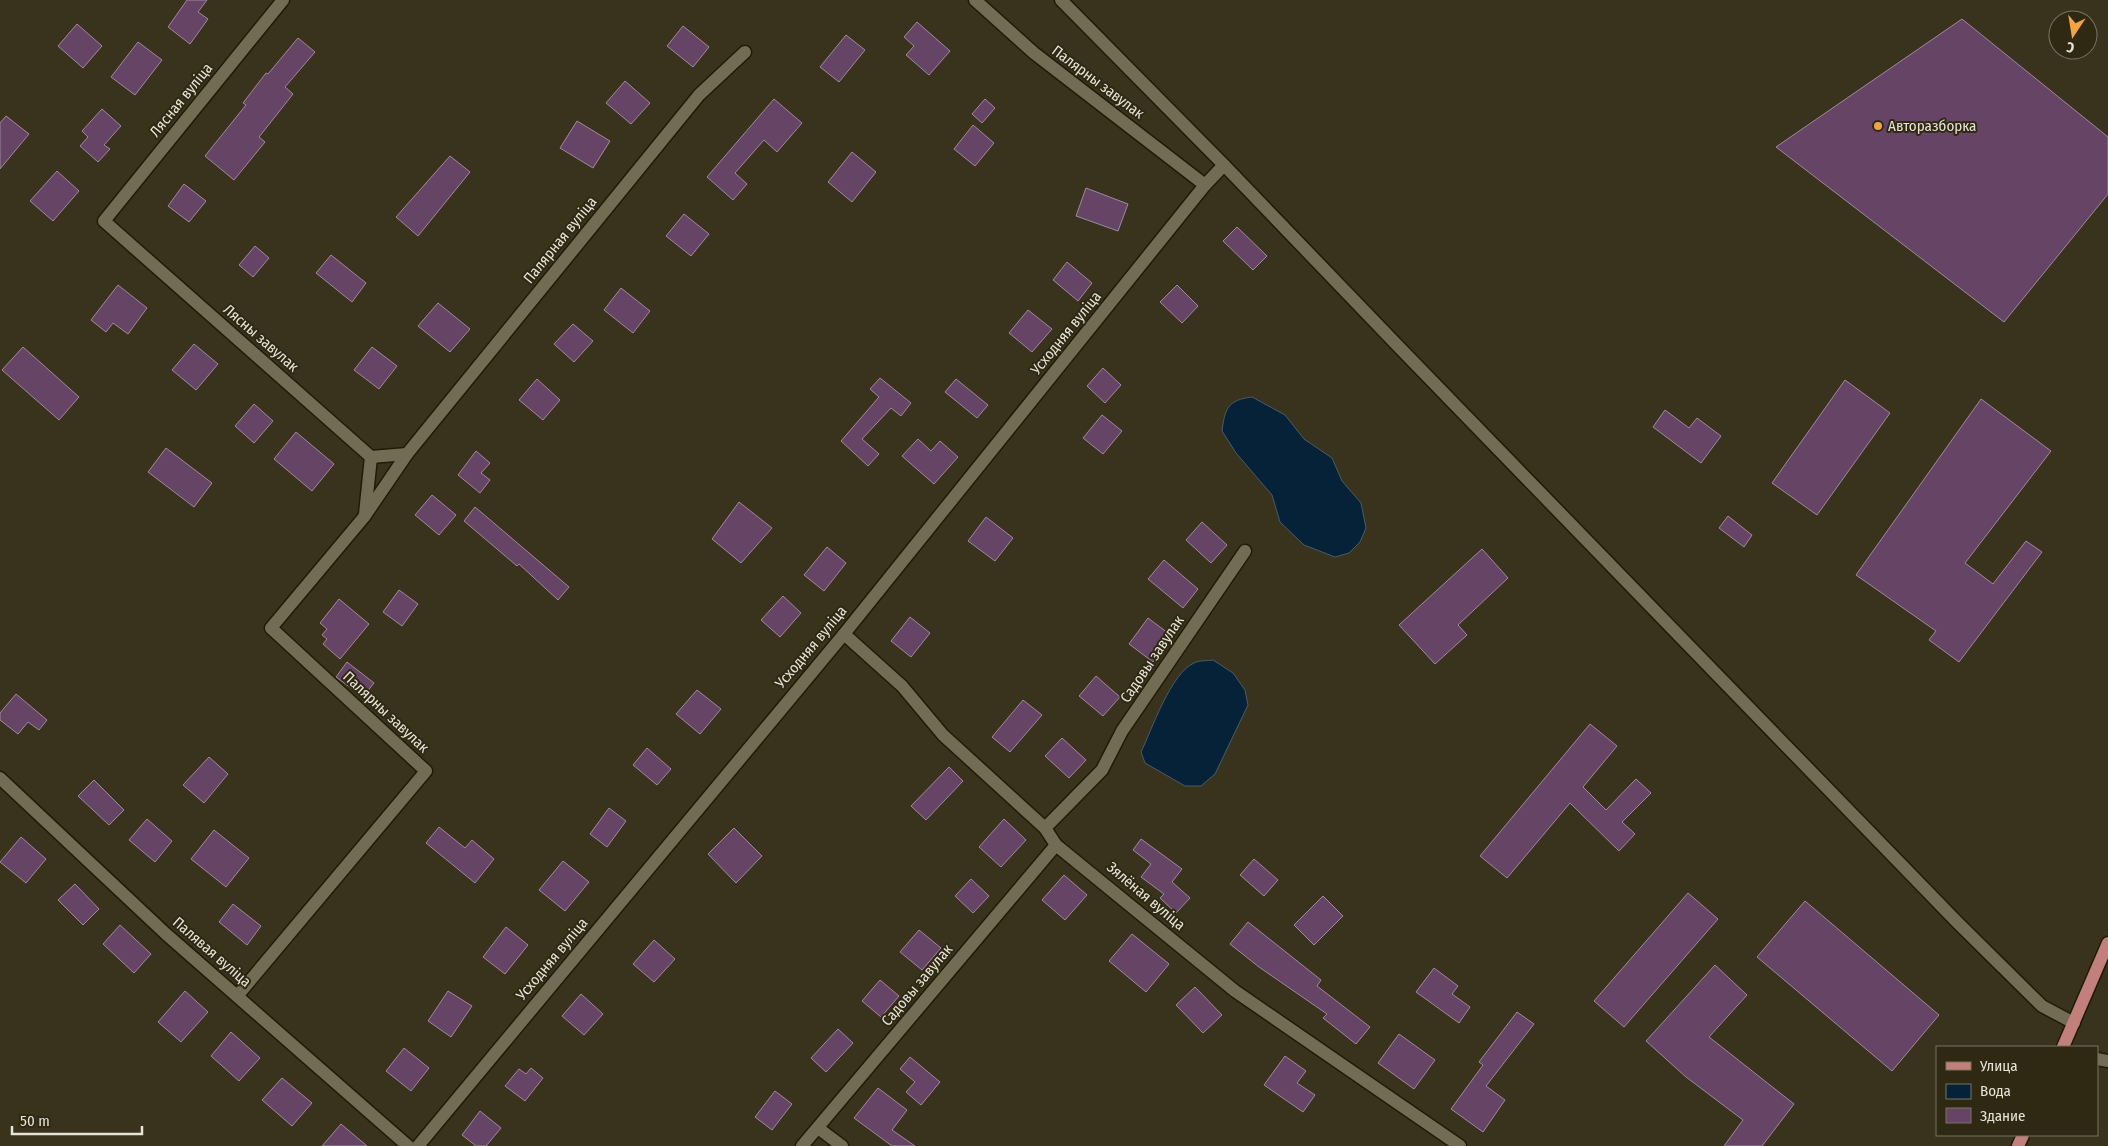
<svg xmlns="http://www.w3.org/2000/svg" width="2108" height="1146" viewBox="0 0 2108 1146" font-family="'Fira Sans Condensed',sans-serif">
	<rect width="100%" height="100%" fill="#39331d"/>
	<g fill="#052238" stroke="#495c67">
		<path d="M1252,397L1285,415L1304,439L1332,458L1342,481L1361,503L1366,528L1360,542L1349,553L1335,557L1304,545L1280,522L1272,495L1236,453L1222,431C1225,408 1228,400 1252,397Z"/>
		<path d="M1213,660L1233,673L1245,690L1248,705L1215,774L1201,786H1185L1145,763L1141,752C1152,729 1171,673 1194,663C1199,660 1208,661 1213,660Z"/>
	</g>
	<g fill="#664465" stroke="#9e8a9d">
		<polygon points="187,0 207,0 198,12 208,19 190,44 168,27"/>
		<polygon points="1962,19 2108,137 2108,194 2004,322 1776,147"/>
		<polygon points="917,22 950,51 929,75 906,55 914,46 904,37"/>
		<polygon points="77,24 102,46 83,68 58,46"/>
		<polygon points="683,26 709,47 693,67 667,46"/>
		<polygon points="846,35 865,50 839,82 820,67"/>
		<polygon points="298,38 315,52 285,87 293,94 259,137 265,142 234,180 205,156 246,105 243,103 266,73 268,74"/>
		<polygon points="138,42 162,60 135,95 111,77"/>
		<polygon points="625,81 650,103 631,124 606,103"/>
		<polygon points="774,99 802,123 777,152 764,140 735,173 747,184 733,200 707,177"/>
		<polygon points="985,99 995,108 982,123 972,114"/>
		<polygon points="102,109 121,126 104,145 110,149 98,162 80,146 88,137 82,131"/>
		<polygon points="6,116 29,134 0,169 0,123"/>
		<polygon points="577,121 610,141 593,168 560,148"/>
		<polygon points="973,125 994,143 975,166 954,149"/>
		<polygon points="852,152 876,172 852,202 828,182"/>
		<polygon points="450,156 470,172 418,236 396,217"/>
		<polygon points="57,171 79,191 53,221 30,201"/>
		<polygon points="184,184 206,201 189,222 168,206"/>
		<polygon points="1086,188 1128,204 1118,231 1076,216"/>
		<polygon points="684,214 709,234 691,256 666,236"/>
		<polygon points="1237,227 1267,256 1253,270 1223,241"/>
		<polygon points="255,246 269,258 253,277 239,265"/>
		<polygon points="331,255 366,283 352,302 316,273"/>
		<polygon points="1067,262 1092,283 1078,301 1053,280"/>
		<polygon points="118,285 147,308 128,334 113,323 106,332 91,320"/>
		<polygon points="1177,285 1198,306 1182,323 1160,302"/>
		<polygon points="621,288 650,311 633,333 604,310"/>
		<polygon points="438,303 470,329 450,352 418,326"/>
		<polygon points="1028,310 1052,329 1032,352 1009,333"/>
		<polygon points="573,324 593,341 574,362 554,344"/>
		<polygon points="194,344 218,364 196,390 172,370"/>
		<polygon points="23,347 79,397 59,420 2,370"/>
		<polygon points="372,347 397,366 379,389 354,370"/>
		<polygon points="1103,368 1121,385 1105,403 1087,386"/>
		<polygon points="880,378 911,403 901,416 891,408 862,439 879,454 868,466 841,441 879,397 870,389"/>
		<polygon points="537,379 560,400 543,420 519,400"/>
		<polygon points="956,379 988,405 977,418 945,392"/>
		<polygon points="1845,380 1890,413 1817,515 1772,483"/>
		<polygon points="1981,399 2051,451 1965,563 1993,584 2026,541 2042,552 1959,662 1929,640 1936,631 1856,575"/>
		<polygon points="254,404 273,421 254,443 235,426"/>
		<polygon points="1665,410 1689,428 1697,418 1721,436 1701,463 1653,427"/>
		<polygon points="1102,415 1122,431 1103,454 1083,438"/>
		<polygon points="296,432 334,464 312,491 274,459"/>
		<polygon points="918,439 931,451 940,441 958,457 934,484 902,456"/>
		<polygon points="166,448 212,483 194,507 148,472"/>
		<polygon points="476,451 490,463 481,473 490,480 480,493 458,475"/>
		<polygon points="432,495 456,515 439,535 415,515"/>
		<polygon points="739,502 772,528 741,563 712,539"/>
		<polygon points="475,507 569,587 558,600 519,564 517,566 464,521"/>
		<polygon points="1728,516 1752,535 1744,547 1719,528"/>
		<polygon points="986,517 1013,538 995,561 968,541"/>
		<polygon points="1202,522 1227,545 1211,563 1186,540"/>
		<polygon points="827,547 846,563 824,591 804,575"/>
		<polygon points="1482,549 1508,578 1458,625 1467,635 1435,664 1399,625"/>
		<polygon points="1164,560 1198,589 1183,608 1148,579"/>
		<polygon points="399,590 418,604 402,626 383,612"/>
		<polygon points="783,596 801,613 780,637 761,620"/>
		<polygon points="339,599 369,624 340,659 323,644 327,639 322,635 327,629 320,623"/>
		<polygon points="910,617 930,633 911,657 891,641"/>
		<polygon points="1148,618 1172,636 1153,662 1129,644"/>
		<polygon points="347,662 374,683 363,697 336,677"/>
		<polygon points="1096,676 1120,697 1103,716 1079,696"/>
		<polygon points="697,690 721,709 700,734 676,714"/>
		<polygon points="16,694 47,720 39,730 28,722 18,734 0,720 0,713"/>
		<polygon points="1023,700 1042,715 1010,752 992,737"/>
		<polygon points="1590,724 1617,746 1583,787 1606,810 1636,779 1651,793 1622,822 1635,834 1619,851 1570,803 1507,878 1480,856"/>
		<polygon points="1062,738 1086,760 1069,778 1045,756"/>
		<polygon points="647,748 671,769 657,785 633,765"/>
		<polygon points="209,757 228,774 204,803 183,785"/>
		<polygon points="949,767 963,781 926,820 911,806"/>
		<polygon points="94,780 124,810 109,825 78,796"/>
		<polygon points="609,808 626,821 607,847 590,834"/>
		<polygon points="147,819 172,841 155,862 129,840"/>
		<polygon points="1004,819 1026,840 1001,867 979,847"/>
		<polygon points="439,827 465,848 472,840 494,859 475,883 426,843"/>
		<polygon points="734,828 762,856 736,883 708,854"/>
		<polygon points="214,830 249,858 226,887 191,859"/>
		<polygon points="21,837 46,859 26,883 0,862"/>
		<polygon points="1141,839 1182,869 1172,882 1190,898 1176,913 1160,898 1164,894 1141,877 1151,864 1133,850"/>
		<polygon points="1254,859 1278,880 1264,896 1240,875"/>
		<polygon points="563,861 589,882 565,911 539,890"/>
		<polygon points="1064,875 1087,895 1065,920 1042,900"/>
		<polygon points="971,879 989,896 973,913 955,896"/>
		<polygon points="75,884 99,909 83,925 58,900"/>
		<polygon points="1688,893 1718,919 1624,1027 1594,1001"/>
		<polygon points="1323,896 1343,916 1314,945 1294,925"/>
		<polygon points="1805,901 1939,1015 1892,1071 1757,957"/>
		<polygon points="233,904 261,926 247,945 219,922"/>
		<polygon points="1248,922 1321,980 1317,986 1370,1027 1356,1044 1323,1018 1327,1014 1259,967 1230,944"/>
		<polygon points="120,925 151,954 134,973 103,944"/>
		<polygon points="506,927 528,945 505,974 483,957"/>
		<polygon points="919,930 941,948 922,970 900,952"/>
		<polygon points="1132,934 1169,964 1146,992 1109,961"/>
		<polygon points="654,940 675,959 654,982 633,964"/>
		<polygon points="1715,965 1747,995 1709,1037 1794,1104 1762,1146 1724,1146 1743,1120 1686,1077 1646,1041"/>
		<polygon points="1434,968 1458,986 1452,994 1470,1007 1459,1023 1416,992"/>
		<polygon points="880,980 899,996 881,1017 862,1001"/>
		<polygon points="1195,987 1222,1015 1203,1033 1176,1005"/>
		<polygon points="185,991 208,1012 181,1042 158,1022"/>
		<polygon points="448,991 472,1006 451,1037 428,1021"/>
		<polygon points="581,994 603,1014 584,1035 562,1016"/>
		<polygon points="1517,1012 1534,1024 1486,1086 1505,1100 1483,1132 1451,1109 1483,1065 1479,1062"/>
		<polygon points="838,1029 853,1043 826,1072 811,1058"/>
		<polygon points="231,1032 260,1058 239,1081 211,1056"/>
		<polygon points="1399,1034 1435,1060 1414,1089 1378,1063"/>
		<polygon points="404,1048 429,1068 411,1091 386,1071"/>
		<polygon points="1285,1056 1306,1071 1297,1083 1315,1095 1303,1112 1264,1085"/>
		<polygon points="910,1057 940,1082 921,1105 906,1092 915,1082 900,1069"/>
		<polygon points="531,1068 543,1078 525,1101 505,1086 519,1069 526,1074"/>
		<polygon points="282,1078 312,1103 292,1126 262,1100"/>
		<polygon points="878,1088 907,1110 892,1130 915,1146 892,1146 854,1118"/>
		<polygon points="775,1091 792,1104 772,1130 755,1117"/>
		<polygon points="480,1111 501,1128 486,1146 476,1146 462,1135"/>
		<polygon points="341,1124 367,1146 322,1146"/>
	</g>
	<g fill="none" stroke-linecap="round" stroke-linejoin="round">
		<g stroke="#211a06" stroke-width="15">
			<g id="street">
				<polyline points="283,0 104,221 371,457 407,454"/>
				<polyline points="975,0 1034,53 1205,185"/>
				<polyline points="365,514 371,457"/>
				<polyline points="844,634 902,686 943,735 1045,828 1056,845 1235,991 1460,1146"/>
				<polyline points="0,778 166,934 408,1146"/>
				<polyline points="1045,828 1102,770 1122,731 1245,551"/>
				<polyline points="238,995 426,771 271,628 364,517 407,454 699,95 745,52"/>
				<polyline points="2097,1059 2108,1061"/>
				<polyline points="818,1128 842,1146"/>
				<polyline points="418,1146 844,634 1205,185 1224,165"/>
				<polyline points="802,1146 1056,845"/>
			</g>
		</g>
		<g stroke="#211a06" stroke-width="15">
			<polyline id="secondary" points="1061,0 1224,165 1398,346 1957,922 2042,1006 2074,1023"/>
		</g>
		<g stroke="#211a06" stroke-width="15">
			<g id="primary">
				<polyline points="2063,1047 2108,943"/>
				<polyline points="2018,1146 2023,1135"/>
			</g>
		</g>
		<use href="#street" stroke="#736c55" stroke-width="12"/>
		<use href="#secondary" stroke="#736c55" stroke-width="12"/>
		<use href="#primary" stroke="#c1807a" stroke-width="12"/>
	</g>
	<circle fill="#f3a442" stroke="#2f2914" stroke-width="2" cx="1878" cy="126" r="5"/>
	<g text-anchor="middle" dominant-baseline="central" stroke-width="4" stroke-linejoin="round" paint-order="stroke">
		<g font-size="15" fill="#e7e3d6" stroke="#2f2914">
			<text transform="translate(1098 82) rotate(37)">Палярны завулак</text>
			<text transform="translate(181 100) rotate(-51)">Лясная вуліца</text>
			<text transform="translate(560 240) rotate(-51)">Палярная вуліца</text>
			<text transform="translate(1066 333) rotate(-51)">Усходняя вуліца</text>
			<text transform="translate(261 338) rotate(41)">Лясны завулак</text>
			<text transform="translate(811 647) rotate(-50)">Усходняя вуліца</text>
			<text transform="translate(1152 659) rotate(-56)">Садовы завулак</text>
			<text transform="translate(386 712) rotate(43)">Палярны завулак</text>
			<text transform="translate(1146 896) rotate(40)">Зялёная вуліца</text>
			<text transform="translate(212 952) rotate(41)">Палявая вуліца</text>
			<text transform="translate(552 959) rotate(-50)">Усходняя вуліца</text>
			<text transform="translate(917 985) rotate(-50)">Садовы завулак</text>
		</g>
		<g font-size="15" fill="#e7e3d6" stroke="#2f2914" text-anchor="start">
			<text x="1888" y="126">Авторазборка</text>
		</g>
	</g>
	<rect x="1936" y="1046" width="162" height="90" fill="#2f2914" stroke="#797362"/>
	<rect x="1946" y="1062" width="25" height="8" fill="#c1807a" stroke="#797362"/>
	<text x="1980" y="1071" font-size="15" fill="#e7e3d6">Улица</text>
	<rect x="1946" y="1084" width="25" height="15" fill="#052238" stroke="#797362"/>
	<text x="1980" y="1096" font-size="15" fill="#e7e3d6">Вода</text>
	<rect x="1946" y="1108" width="25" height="15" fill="#664465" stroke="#797362"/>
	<text x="1980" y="1121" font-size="15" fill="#e7e3d6">Здание</text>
	<g transform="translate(2073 35) rotate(192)"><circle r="24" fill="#2f2914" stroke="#797362"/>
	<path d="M0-4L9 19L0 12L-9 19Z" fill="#f3a442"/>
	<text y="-8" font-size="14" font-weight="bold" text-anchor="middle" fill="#e7e3d6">С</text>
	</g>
	<path d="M12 1126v8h130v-8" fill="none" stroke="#e7e3d6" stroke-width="2.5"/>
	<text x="20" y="1126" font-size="15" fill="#e7e3d6" stroke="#2f2914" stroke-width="4" paint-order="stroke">50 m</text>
</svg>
